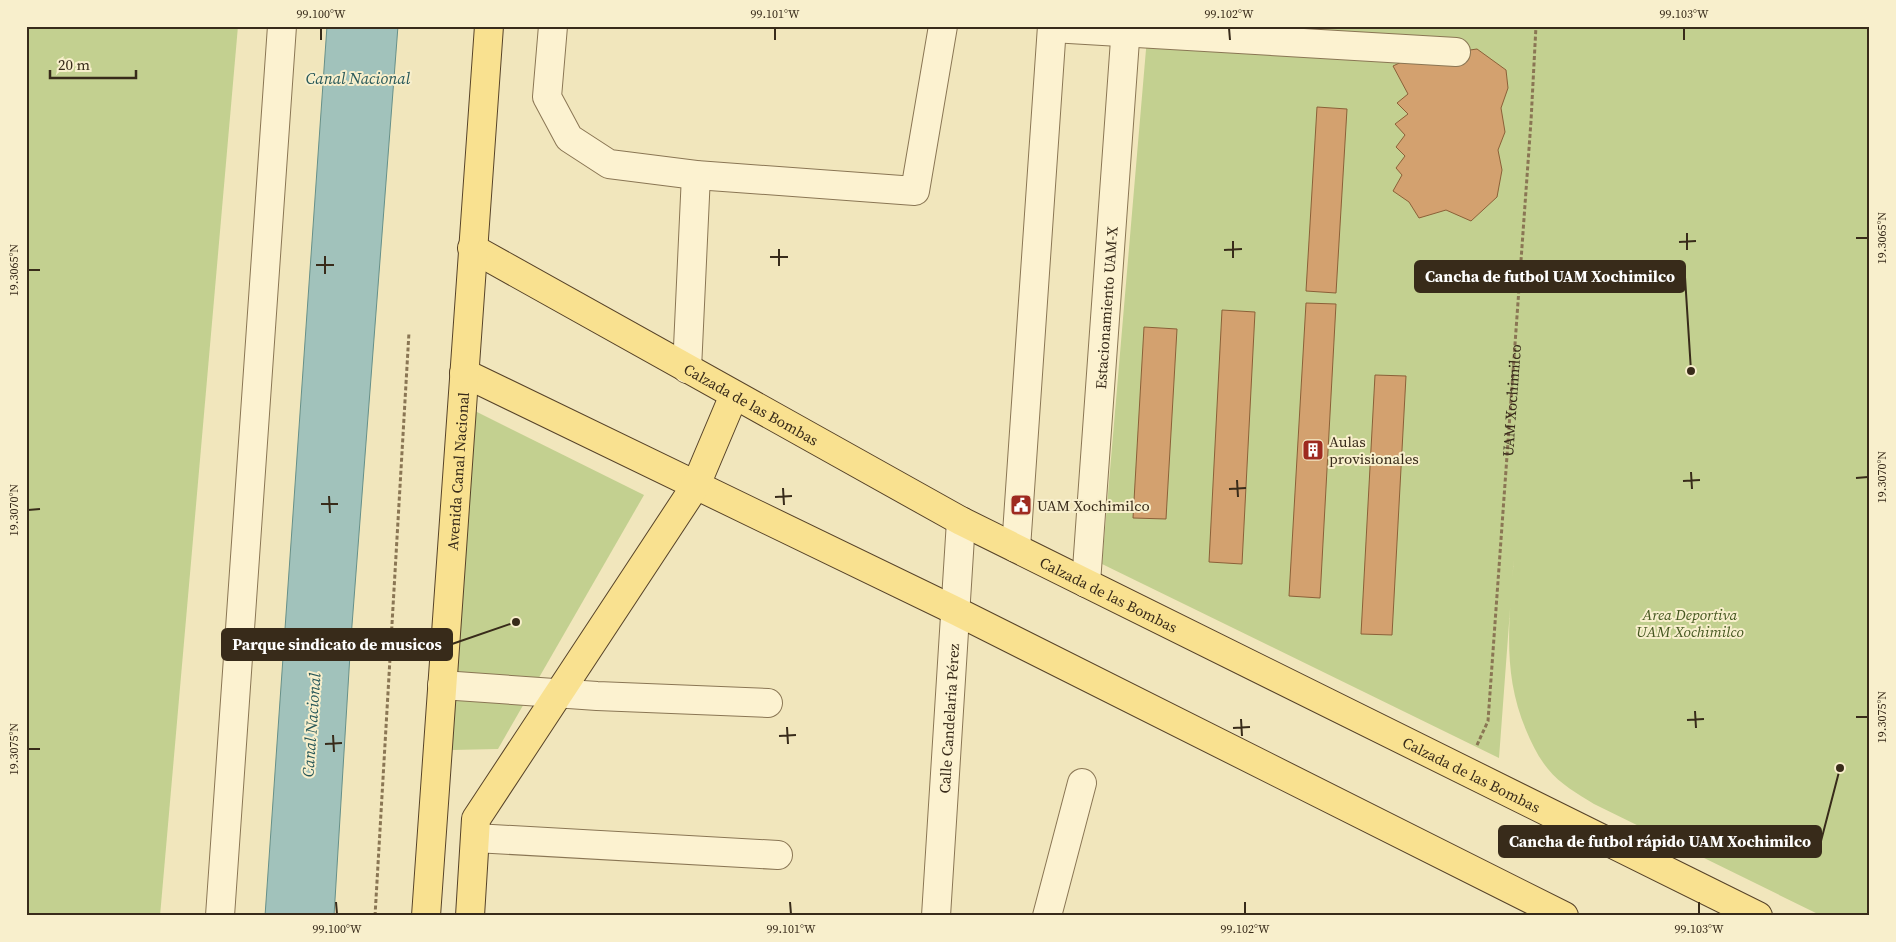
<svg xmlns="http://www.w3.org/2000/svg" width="1896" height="942" viewBox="0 0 1896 942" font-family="'Source Serif 4',serif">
	<rect width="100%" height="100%" fill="#f1e6bc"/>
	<g fill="#c3d090">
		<polygon points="26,26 238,26 160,916 26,916"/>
		<path d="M1148,26H1870V916H1822L1594,804C1578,794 1560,784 1548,769C1538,757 1532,744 1526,730C1501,670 1510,618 1514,556L1499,758L1102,564Z"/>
		<polygon points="475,411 644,495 498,749 452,750"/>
	</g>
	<polygon fill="#a1c2bb" stroke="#679089" points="327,26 398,26 351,638 334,916 265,916"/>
	<g fill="#d3a16f" stroke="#8b6038">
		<polygon points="1477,49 1506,70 1508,88 1501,108 1505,132 1498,150 1502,170 1497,197 1471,221 1446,210 1419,218 1409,202 1393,191 1402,175 1396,168 1405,156 1396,147 1405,135 1395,124 1408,114 1397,103 1408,94 1393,66 1427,50 1456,52"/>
		<polygon points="1317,107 1347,109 1336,293 1306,291"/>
		<polygon points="1306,303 1336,304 1320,598 1289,596"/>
		<polygon points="1222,310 1255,312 1242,564 1209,562"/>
		<polygon points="1144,327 1177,329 1166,519 1133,518"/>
		<polygon points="1375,375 1406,376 1392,635 1361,634"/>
	</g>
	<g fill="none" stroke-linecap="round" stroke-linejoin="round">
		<g stroke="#8a7654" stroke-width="30">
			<g id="minor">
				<polyline points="553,26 547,97 569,138 609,164 696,175 915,191 943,26"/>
				<polyline points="1052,28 1456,52"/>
				<polyline points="687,369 696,175"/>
				<polyline points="1016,548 1052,26"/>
				<path id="s2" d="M1086,583L1126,26"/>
				<polyline points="442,685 597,696 768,703"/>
				<polyline points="475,838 778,855"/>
				<polyline points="220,916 282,26"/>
				<path id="s3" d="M936,916L961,521"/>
				<polyline points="1047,916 1082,783"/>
			</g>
		</g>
		<g stroke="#574329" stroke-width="30">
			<g id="major">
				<path id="s4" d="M472,248L961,521L1758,916"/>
				<polyline points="464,373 956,611 1564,916"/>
				<path id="s5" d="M426,916L489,26"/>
				<polyline points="470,916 476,819 696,485 734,395"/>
			</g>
		</g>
		<g stroke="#8a7654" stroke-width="3" stroke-dasharray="4 2.5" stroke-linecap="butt">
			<path id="s1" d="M1477,745L1488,721L1531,121L1536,26"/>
			<polyline points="375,916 409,332"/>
		</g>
		<use href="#minor" stroke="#fcf2d0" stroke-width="28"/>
		<use href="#major" stroke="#f9e190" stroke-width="28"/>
	</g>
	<path fill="none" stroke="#382b1a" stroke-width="2" d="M321,28V40M775,28V40M1229,28L1230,40M1684,28V40M1687,233V250M1856,238H1868M1233,241V258M1679,242L1696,241M779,249V266M1224,250L1242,249M325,256V274M770,257H788M316,265H334M28,270H40M1691,472L1692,489M1856,478L1868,477M1237,480L1238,497M1683,481L1700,480M783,488L784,505M1229,489L1246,488M329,496L330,513M775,497L792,496M321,504H338M28,510L40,509M1695,711L1696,728M1856,717H1868M1241,719L1242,736M1687,720L1704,719M787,727L788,744M1233,728L1250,727M333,735L334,752M779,736L796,735M325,744L342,743M28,749H40M336,902L337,914M790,902L791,914M1245,902V914M1699,902V914"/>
	<defs>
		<g id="building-square" transform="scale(1.125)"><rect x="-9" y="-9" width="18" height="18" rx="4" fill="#9e2a20" stroke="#f8efcc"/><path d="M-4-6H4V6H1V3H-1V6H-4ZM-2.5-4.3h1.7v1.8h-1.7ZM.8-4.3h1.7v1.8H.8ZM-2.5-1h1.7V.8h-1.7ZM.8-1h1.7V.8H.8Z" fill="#fff"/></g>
		<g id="civic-square" transform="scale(1.125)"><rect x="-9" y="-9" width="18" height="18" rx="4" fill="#9e2a20" stroke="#f8efcc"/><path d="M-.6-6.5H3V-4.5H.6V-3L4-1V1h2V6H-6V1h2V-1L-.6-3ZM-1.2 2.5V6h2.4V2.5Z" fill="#fff"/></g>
	</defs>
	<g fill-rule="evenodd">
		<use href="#building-square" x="1313" y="450"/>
		<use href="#civic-square" x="1021" y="505"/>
	</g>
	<g text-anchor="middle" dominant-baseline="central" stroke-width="4" stroke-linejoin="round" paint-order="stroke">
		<g font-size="15" fill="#382b1a" stroke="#f8efcc">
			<text stroke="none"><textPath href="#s2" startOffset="276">Estacionamiento UAM-X</textPath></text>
			<text stroke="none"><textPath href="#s1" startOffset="348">UAM Xochimilco</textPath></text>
			<text stroke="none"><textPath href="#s4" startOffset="320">Calzada de las Bombas</textPath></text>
			<text stroke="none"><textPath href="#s5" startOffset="446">Avenida Canal Nacional</textPath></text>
			<text stroke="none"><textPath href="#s4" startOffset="725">Calzada de las Bombas</textPath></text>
			<text stroke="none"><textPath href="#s3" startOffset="198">Calle Candelaria Pérez</textPath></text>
			<text stroke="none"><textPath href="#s4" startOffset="1130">Calzada de las Bombas</textPath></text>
		</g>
		<g font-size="15" fill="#382b1a" stroke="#f8efcc" text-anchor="start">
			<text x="1329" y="441">Aulas<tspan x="1329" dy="17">provisionales</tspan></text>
			<text x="1037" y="505">UAM Xochimilco</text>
		</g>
		<g font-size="15" font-style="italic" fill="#44561f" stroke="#f8efcc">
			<text x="1690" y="614">Area Deportiva<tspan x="1690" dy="17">UAM Xochimilco</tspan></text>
		</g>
		<g font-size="16" font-style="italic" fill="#285859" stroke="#f8efcc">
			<text x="358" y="78">Canal Nacional</text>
			<text transform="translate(311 725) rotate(-86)">Canal Nacional</text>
		</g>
	</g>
	<path fill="none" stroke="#382b1a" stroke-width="2" d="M1691 371L1685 277M516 622L452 644M1840 768L1821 841"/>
	<g fill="#382b1a" stroke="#f8efcc" stroke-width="2">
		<circle cx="1691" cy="371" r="5"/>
		<circle cx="516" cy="622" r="5"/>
		<circle cx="1840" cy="768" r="5"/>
	</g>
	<g fill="#382b1a" stroke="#382b1a" stroke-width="2">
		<rect x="1415" y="261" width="270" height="31" rx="5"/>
		<rect x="222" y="629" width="230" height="31" rx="5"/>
		<rect x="1499" y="826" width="322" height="31" rx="5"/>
	</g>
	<g font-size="16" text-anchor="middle" font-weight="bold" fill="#fff">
		<text x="1550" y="282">Cancha de futbol UAM Xochimilco</text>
		<text x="337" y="650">Parque sindicato de musicos</text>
		<text x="1660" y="847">Cancha de futbol rápido UAM Xochimilco</text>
	</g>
	<rect width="1896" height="942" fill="none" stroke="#f8efcc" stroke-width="55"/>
	<path d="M50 70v8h86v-8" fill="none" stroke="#382b1a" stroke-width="2.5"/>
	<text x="58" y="70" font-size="15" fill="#382b1a" stroke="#f8efcc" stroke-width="4" paint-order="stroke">20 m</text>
	<rect x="28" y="28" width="1840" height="886" fill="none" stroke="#382b1a" stroke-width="2"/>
	<g font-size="12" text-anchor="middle" fill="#382b1a">
		<text x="321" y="18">99.100°W</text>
		<text x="775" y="18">99.101°W</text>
		<text x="1229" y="18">99.102°W</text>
		<text x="1684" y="18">99.103°W</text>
		<text transform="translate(1882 238) rotate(-90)" y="4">19.3065°N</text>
		<text transform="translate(14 270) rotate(-90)" y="4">19.3065°N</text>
		<text transform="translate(1882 477) rotate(-90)" y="4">19.3070°N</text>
		<text transform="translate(14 510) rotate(-90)" y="4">19.3070°N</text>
		<text transform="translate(1882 717) rotate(-90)" y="4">19.3075°N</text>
		<text transform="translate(14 749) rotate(-90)" y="4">19.3075°N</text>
		<text x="337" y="933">99.100°W</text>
		<text x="791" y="933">99.101°W</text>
		<text x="1245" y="933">99.102°W</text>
		<text x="1699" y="933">99.103°W</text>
	</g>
</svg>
